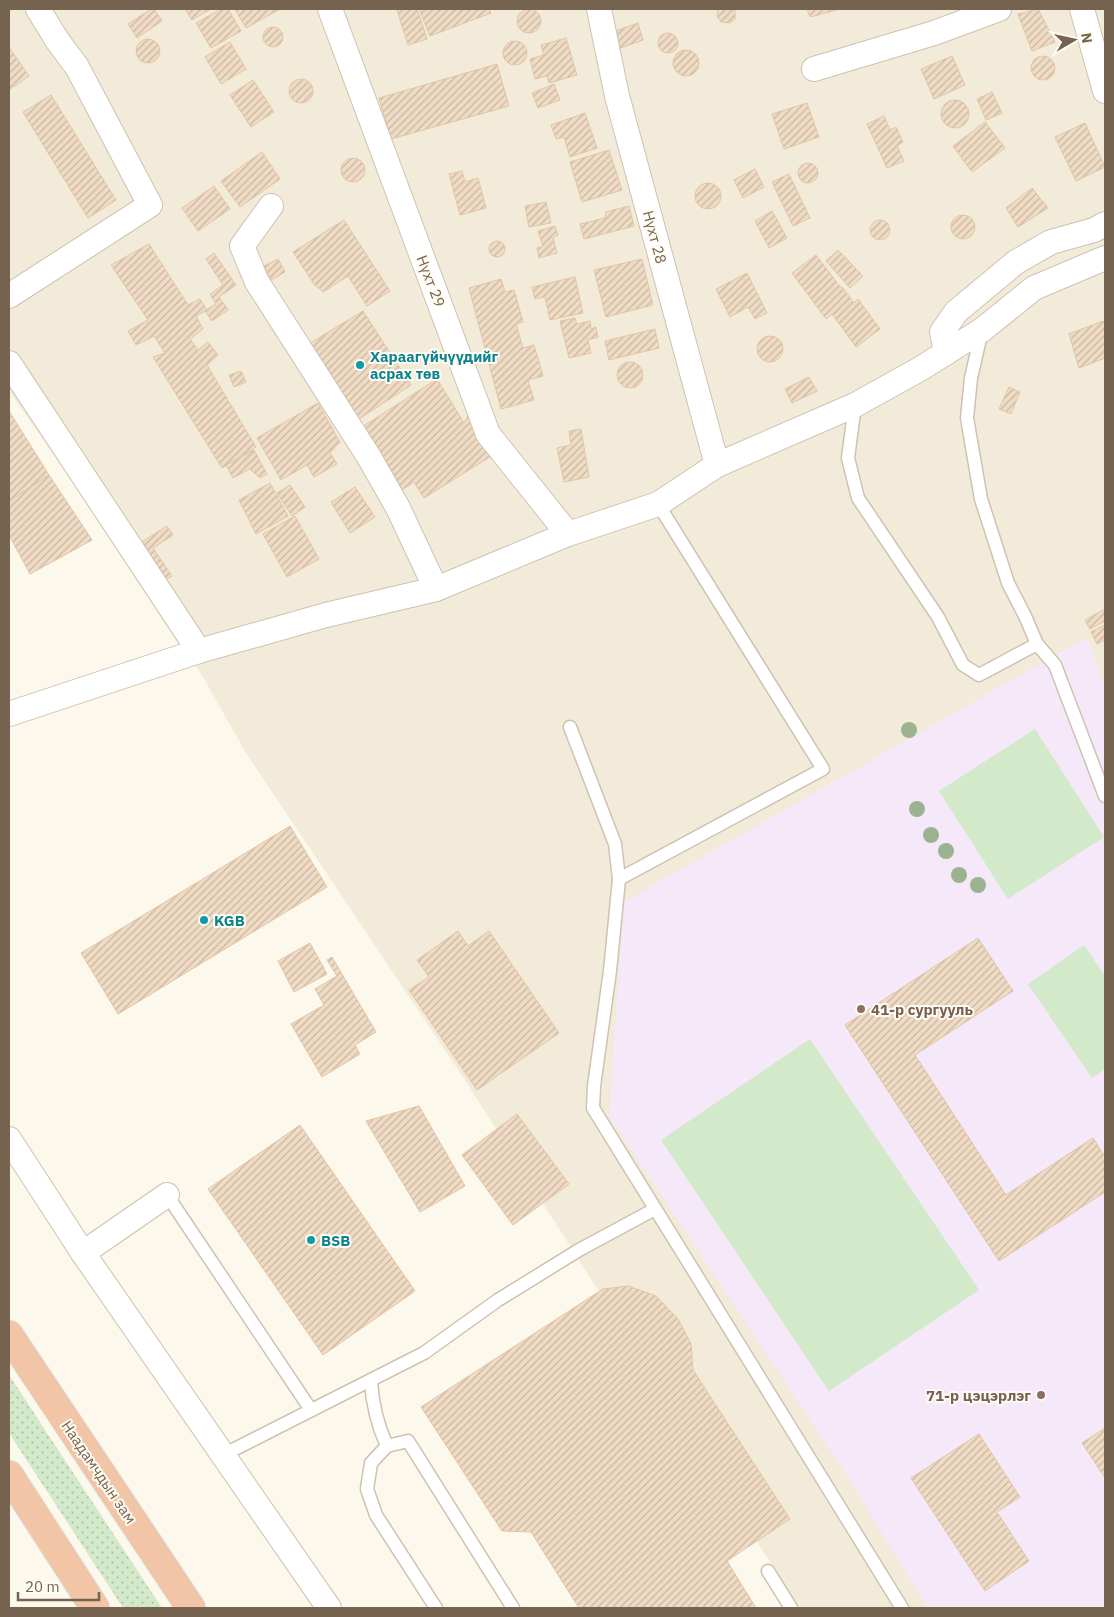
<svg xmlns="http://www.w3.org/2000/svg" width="1114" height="1617" viewBox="0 0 1114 1617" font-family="'IBM Plex Sans',sans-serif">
	<defs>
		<pattern id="grass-dots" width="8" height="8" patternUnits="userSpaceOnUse" patternTransform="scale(1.25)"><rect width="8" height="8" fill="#d2e9ca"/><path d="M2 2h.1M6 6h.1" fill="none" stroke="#afc0a6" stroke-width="1.8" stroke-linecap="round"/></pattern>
		<pattern id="building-hatch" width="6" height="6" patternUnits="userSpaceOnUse" patternTransform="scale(1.25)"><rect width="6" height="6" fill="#f0dcc4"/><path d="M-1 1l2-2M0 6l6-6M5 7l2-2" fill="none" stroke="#c7b6a2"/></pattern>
	</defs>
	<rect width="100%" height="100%" fill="#fcf8eb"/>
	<polygon fill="#f3ebda" points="9,9 1105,9 1105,1608 799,1608 465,1080 246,753 174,626 9,391"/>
	<polygon fill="#f5e8f9" points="1087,637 1105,687 1105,1608 928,1608 847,1476 609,1116 624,902"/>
	<polygon fill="url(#grass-dots)" points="9,1375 162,1608 123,1608 9,1433"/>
	<g fill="#d2e9ca">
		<polygon points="1035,729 1104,837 1008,899 939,791"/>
		<polygon points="1084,945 1105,976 1105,1069 1092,1078 1028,984"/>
		<polygon points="810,1039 979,1290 829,1391 661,1140"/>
	</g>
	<g fill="url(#building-hatch)" stroke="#e2c5a5">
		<circle cx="529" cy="21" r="12"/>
		<polygon points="151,9 154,9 162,21 137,38 128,24"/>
		<polygon points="185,9 211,9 192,20"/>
		<polygon points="221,9 228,9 241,31 211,48 196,23"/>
		<polygon points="235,9 280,9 246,28"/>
		<polygon points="402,9 417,9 427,39 408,45 397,10"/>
		<polygon points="419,9 489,9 491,13 430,36"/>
		<polygon points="718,9 735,9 735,19 730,23 721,22 717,16"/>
		<polygon points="807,9 837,9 837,10 810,17"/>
		<polygon points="1038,9 1055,42 1032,51 1018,14"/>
		<polygon points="638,23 643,40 618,49 612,32"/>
		<circle cx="273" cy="37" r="10"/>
		<circle cx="668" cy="43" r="10"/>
		<polygon points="566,38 577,75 549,83 547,76 535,79 530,59 544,55 541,45"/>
		<circle cx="148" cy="51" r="12"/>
		<circle cx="515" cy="53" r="12"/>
		<polygon points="230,42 246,69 221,84 205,57"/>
		<polygon points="9,47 29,76 9,90"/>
		<circle cx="686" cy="63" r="13"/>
		<circle cx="1043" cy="68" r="12"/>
		<polygon points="952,56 965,85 934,99 921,69"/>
		<polygon points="497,64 509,106 391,139 379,98"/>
		<circle cx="301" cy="91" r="12"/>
		<polygon points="253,80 274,112 251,127 230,95"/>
		<polygon points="554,84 560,100 538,108 532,93"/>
		<polygon points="992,92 1002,113 986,120 977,99"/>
		<polygon points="51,95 116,200 88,218 23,112"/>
		<circle cx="955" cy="114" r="14"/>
		<polygon points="807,103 819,137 784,149 772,114"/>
		<polygon points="585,113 597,148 570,157 564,137 556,139 551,125"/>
		<polygon points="884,116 890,130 896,127 903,142 897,146 904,161 887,168 867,124"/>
		<polygon points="985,122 1005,148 972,172 953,146"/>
		<polygon points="1085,123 1105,167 1076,181 1055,137"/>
		<polygon points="609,150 622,190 582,202 570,162"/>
		<polygon points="262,152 280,179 240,207 221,181"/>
		<circle cx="353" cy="170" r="12"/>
		<circle cx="808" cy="173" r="10"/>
		<polygon points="755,169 764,187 743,198 734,180"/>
		<polygon points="462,171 465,182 478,178 486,208 460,215 449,174"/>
		<polygon points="789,174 810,218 793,226 772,182"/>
		<circle cx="708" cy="196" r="13"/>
		<polygon points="214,186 230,209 198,231 182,208"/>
		<polygon points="1032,188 1048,208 1018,227 1006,208"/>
		<polygon points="546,202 551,223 529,227 525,206"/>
		<polygon points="629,206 634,226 584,239 580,224 605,218 606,212"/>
		<polygon points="772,211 787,238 769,248 755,221"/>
		<circle cx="963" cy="227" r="12"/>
		<circle cx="880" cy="230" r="10"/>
		<polygon points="344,220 390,291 367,306 348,276 323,292 314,284 293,252"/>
		<polygon points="555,226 558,235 553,238 557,253 539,258 537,248 543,246 538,231"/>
		<circle cx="497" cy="249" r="8"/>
		<polygon points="149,244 188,305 200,299 207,310 196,316 203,329 190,339 198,350 208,342 218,355 207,365 256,447 222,468 153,357 165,353 154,336 136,345 128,331 148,320 111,265"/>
		<polygon points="838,250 863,276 850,288 826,261"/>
		<polygon points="214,253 236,285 219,297 228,310 212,321 205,311 216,304 210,294 223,285 206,259"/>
		<polygon points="816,255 841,288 842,287 854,303 858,299 880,329 856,347 832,314 826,319 792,273"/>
		<polygon points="278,259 285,272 271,280 264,266"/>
		<polygon points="642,259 653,305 606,317 594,270"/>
		<polygon points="747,273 767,313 755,319 748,307 730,317 716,289"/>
		<polygon points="575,277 583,313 550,320 545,297 535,299 532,287"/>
		<polygon points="501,279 505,292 514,290 523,322 516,324 523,348 534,345 543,376 528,380 534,400 501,409 469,288"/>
		<polygon points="363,311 411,385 359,419 307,345"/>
		<polygon points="575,318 577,324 590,321 591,329 596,327 598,337 588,340 591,353 569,358 560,321"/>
		<polygon points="1103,321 1105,326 1105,358 1079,368 1069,334"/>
		<polygon points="655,329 659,348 609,360 605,341"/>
		<circle cx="770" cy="349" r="13"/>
		<circle cx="630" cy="375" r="13"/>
		<polygon points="241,371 246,382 234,387 229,375"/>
		<polygon points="809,377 817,391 792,403 785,389"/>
		<polygon points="437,379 464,423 468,416 493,455 424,498 414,482 399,492 359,429"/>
		<polygon points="1009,387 1020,392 1011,414 999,409"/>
		<polygon points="318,403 340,442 330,453 337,464 314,477 307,465 281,480 257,438"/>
		<polygon points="9,411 49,475 9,501"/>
		<polygon points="581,429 589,477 564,482 557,448 571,445 569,431"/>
		<polygon points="254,450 267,474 260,478 250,469 233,478 226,465"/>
		<polygon points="49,475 92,540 30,574 9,535 9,501"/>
		<polygon points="270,483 288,516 256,534 239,500"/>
		<polygon points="290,485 305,507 292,516 277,493"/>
		<polygon points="355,487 375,517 350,533 331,502"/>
		<polygon points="295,516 319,559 287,577 263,534"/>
		<polygon points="167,526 173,535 153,548 172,576 164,581 140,543"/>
		<polygon points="1105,609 1105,621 1090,629 1085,620"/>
		<polygon points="1105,625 1105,640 1097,644 1091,632"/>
		<polygon points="290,826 327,887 118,1014 81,953"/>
		<polygon points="458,931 468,946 489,931 559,1033 477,1090 409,990 429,977 417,960"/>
		<polygon points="978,938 1013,991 915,1055 1006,1195 1093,1138 1105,1157 1105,1192 999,1261 845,1025"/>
		<polygon points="310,943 327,974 294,992 278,961"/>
		<polygon points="332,957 376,1032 355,1045 360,1054 322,1077 291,1024 324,1005 315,989 337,976 327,960"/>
		<polygon points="419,1106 465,1186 420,1212 366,1121"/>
		<polygon points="517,1114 569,1184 513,1225 462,1155"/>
		<polygon points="300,1125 415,1291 323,1355 208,1189"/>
		<polygon points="628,1286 656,1296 678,1319 691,1344 693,1370 790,1519 727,1561 756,1608 579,1608 531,1532 502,1531 421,1407 603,1289"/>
		<polygon points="1105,1428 1105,1478 1082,1443"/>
		<polygon points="979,1434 1020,1497 997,1512 1029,1561 985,1591 911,1478"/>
	</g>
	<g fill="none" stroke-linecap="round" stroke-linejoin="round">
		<g stroke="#cec2b1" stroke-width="15">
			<g id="lane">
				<polyline points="982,330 971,378 967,418 981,499 1008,583 1025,616 1037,644"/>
				<polyline points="855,405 848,458 858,498 938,617 963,665 979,675 1037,644 1055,665 1105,796"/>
				<polyline points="570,727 615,844 619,879 610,971 594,1086 593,1108 902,1608"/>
				<polyline points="619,879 823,769 658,504"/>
				<polyline points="167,1195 311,1410"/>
				<path d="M371,1380C372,1404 377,1424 387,1446"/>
				<polyline points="223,1455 424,1353 498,1300 579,1250 655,1209"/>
				<polyline points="768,1571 791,1608"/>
				<polyline points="436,1608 376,1515 367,1489 371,1463 387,1446 408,1441 513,1608"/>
			</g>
		</g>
		<g stroke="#cec2b1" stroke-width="26">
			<g id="street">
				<polyline points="330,9 488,434 568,534"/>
				<polyline points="599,9 617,96 717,465"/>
				<polyline points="1082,9 1105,91"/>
				<polyline points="814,69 934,33 999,9"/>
				<polyline points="271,206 242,246 257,282 369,457 398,508 436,589"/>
				<polyline points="9,296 150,205 77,67 57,40 38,9"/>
				<polyline points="946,353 942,332 956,312 1016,262 1051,242 1094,230 1105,224"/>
				<polyline points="9,363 199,651"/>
				<polyline points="9,714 199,651 326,615 436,589 568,534 658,504 717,465 855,405 920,369 982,330 1034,288 1105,258"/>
				<polyline points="9,1139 83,1253 329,1608"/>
				<polyline points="83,1253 167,1195"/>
			</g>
		</g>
		<g stroke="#dbd6d1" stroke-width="30">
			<g id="highway">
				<polyline points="9,1335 191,1608"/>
				<polyline points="9,1475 95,1608"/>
			</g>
		</g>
		<use href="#lane" stroke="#fff" stroke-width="12"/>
		<use href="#street" stroke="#fff" stroke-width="24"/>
		<use href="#highway" stroke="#f2c5a6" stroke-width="28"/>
	</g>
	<g fill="#9cb391">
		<circle cx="909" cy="730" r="8"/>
		<circle cx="917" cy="809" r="8"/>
		<circle cx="931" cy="835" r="8"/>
		<circle cx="946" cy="851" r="8"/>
		<circle cx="959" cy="875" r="8"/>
		<circle cx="978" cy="885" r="8"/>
	</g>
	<g fill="#0f9aa8" stroke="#fefbf2" stroke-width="2">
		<circle cx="360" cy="365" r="5"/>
		<circle cx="204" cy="920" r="5"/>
		<circle cx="311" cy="1240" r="5"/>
	</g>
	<g fill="#8d6e63" stroke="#fefbf2" stroke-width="2">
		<circle cx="861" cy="1009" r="5"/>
		<circle cx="1041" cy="1395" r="5"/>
	</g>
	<g text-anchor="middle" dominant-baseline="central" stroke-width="4" stroke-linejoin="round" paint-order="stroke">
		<g font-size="15" fill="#76634f" stroke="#fefbf2">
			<text transform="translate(655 237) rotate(75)">Нүхт 28</text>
			<text transform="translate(431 281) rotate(69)">Нүхт 29</text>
			<text transform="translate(99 1472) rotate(56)">Наадамчдын зам</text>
		</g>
		<g font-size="15" font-weight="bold" fill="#0d838f" stroke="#fefbf2" text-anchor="start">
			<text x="370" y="356">Хараагүйчүүдийг<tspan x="370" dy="17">асрах төв</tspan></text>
			<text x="214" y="920">KGB</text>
			<text x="321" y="1240">BSB</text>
		</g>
		<g font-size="15" font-weight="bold" fill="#785e54" stroke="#fefbf2" text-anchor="start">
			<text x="871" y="1009">41-р сургууль</text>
			<text x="1031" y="1395" text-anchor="end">71-р цэцэрлэг</text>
		</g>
	</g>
	<rect width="1114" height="1617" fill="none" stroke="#76634f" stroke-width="20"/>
	<g transform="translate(1074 40) rotate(81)" stroke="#fefbf2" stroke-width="4" paint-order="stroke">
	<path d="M0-4L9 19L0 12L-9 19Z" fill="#76634f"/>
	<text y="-8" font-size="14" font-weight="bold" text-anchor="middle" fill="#76634f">N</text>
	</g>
	<path d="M18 1592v8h81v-8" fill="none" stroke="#76634f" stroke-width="2.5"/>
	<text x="25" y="1592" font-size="15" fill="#76634f" stroke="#fefbf2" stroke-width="4" paint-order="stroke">20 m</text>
</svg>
